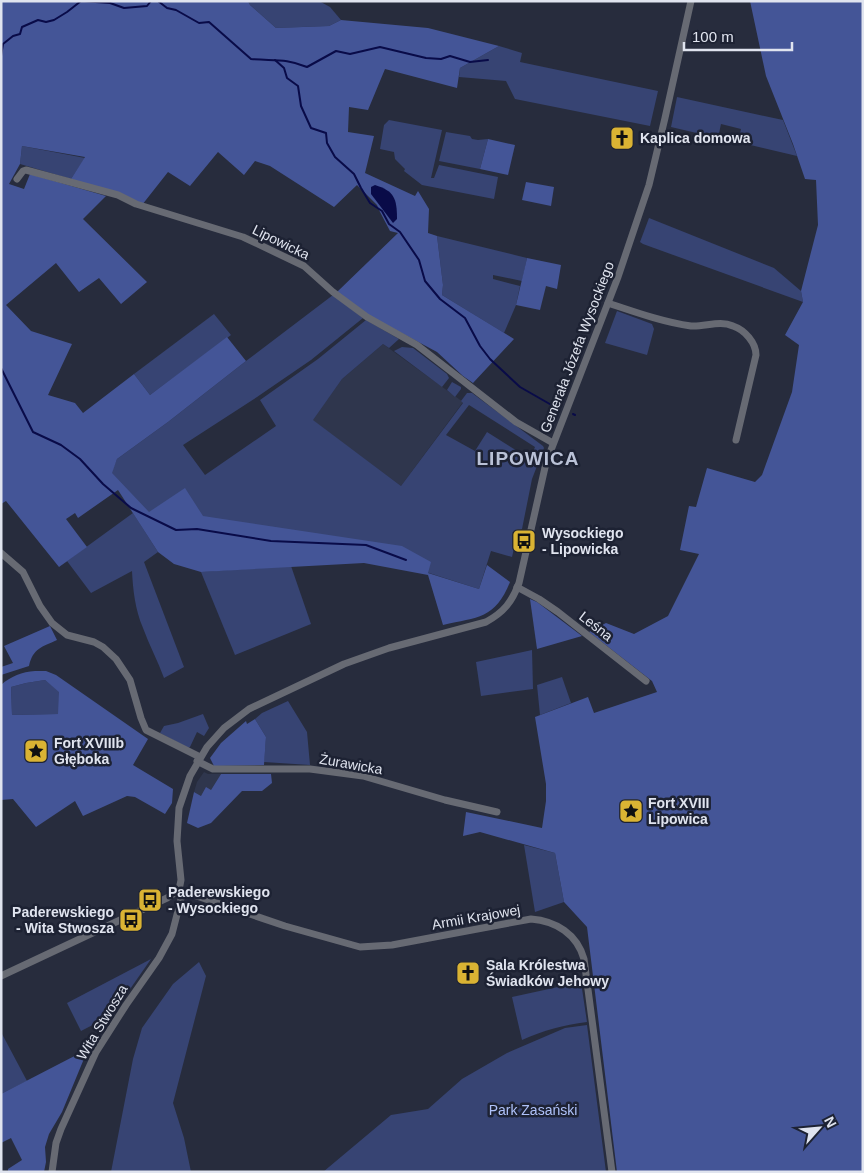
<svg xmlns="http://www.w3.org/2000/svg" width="864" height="1173" viewBox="0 0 864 1173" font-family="Helvetica,sans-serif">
	<rect width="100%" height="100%" fill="#272c3d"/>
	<g fill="#2f364d">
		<polygon points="383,344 463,402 401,486 312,420 342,379"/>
		<polygon points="204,772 208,774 221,774 211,790 201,796 194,792 197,782"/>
	</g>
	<g fill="#374473" fill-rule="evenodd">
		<polygon points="248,1 319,1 330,7 341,20 329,26 276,28 250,5"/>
		<polygon points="499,46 522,53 520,62 658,91 650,126 515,99 506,81 459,77 460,68"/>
		<polygon points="677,97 783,120 797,156 738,142 741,129 721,124 718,138 671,127"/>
		<polygon points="389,120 442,130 431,178 434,178 439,165 498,177 494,199 422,185 404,171 405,169 395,159 394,152 380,149 384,125"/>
		<polygon points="446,132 470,136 472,139 478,140 488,139 480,169 439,161"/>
		<polygon points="22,146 85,158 71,179 20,164"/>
		<polygon points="649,218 774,268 801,291 803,302 643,244 640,242"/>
		<polygon points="437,236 527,258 522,281 493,275 493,279 520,286 516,305 504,333 442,295 443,285"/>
		<path d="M333,295L363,318L311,360L257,397L183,445L205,475L276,426L260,400L318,359L366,320L399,339L389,348L383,344L342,379L313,420L401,486L463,403L461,401L467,393H472L543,446L544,448L532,479L522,529L517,535L512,557L491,551L479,589L429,573L140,518L111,473L117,459L168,422L246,361ZM469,405L535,447L530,459L487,432L475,451L446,435Z"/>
		<polygon points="617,311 652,324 654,329 647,355 605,343"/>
		<polygon points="214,314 231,335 150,395 134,374"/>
		<polygon points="402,347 413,348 447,374 449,378 442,387 394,351"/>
		<polygon points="452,382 461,387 461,389 455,397 447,390"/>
		<path d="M133,513L158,552L144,562L184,667L164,678C158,661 149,645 143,628C135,609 133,590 132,571L91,593L67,561Z"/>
		<polygon points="291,566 311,624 235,655 201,572"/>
		<polygon points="532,650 533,689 481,696 476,662"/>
		<polygon points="562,677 571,703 540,715 537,685"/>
		<polygon points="45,680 59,691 59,714 12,715 11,687 26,683"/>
		<polygon points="288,701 307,732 310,765 264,762 266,737 255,719 262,713"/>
		<polygon points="203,714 209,728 204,736 197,732 190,747 188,748 160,733 164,726 178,723"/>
		<polygon points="524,845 555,853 564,902 535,912"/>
		<polygon points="151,959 112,1015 81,1031 67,1003"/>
		<polygon points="199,962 206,976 173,1103 184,1138 191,1172 111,1172 133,1059 142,1028 173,984"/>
		<path d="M581,982L587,1022C563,1025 544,1030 522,1040L512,997Z"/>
		<polygon points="587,1025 606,1172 323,1172 391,1115 428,1109 462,1079 507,1053 565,1028"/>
		<polygon points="1,1032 27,1081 1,1094"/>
	</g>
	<g fill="#445597" fill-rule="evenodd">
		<path d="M1,1H248L250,5L276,28L329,26L341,20L428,28L499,46L460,68L457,88L385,69L368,110L349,107L348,132L374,136L365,173L415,196L418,191L429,209L428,233L437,236L443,285L442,295L514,339L473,383L463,376L437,352L368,315L337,292L398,233L390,231L380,212L377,205L357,185L334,207L270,166L255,161L244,175L218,152L190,186L168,172L142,205L71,179L85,157L22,146L20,164L9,184L24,189L30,174L106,196L83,219L147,282L121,304L99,278L79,292L56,263L6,305L31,331L72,344L48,395L75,403L83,413L134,374L150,395L227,337L246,361L168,422L117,459L112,473L149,512L185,488L203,516L402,546L431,562L428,573L479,589L487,565L510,582C495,619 478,617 443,625L428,575L364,563L201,572L174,564L158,552L118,490L78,518L75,513L66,519L87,547L59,567L6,501L1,504Z"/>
		<polygon points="750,1 863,1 863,1172 617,1172 587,927 564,902 555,853 480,832 463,836 466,812 542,828 546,801 546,784 535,717 588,697 594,713 657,692 652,681 589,632 606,623 634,634 668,616 699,554 680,550 689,506 696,507 707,468 755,482 762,475 792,392 799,345 785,335 803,302 801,291 818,225 816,180 805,179 793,144 766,76"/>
		<polygon points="488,139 515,145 508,175 480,169"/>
		<polygon points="526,182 554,187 551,206 522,200"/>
		<polygon points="527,258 561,265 557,289 546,286 540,310 516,305"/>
		<polygon points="530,599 537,602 582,636 537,649"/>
		<path d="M50,626L57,640C42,647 33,648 29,666L1,675V667L13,663L4,646Z"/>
		<path d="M35,671H46L56,675L148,739L133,765L173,789L172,803L165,814L135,797L127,796L83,816L75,801L36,827L13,799L1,800V685C11,676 22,672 35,671ZM45,680L59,692L58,714L12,715L11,687L26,683Z"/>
		<polygon points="255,719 266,737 264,765 214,766 210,758 221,743 246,721 247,724"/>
		<polygon points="221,774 271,774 272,783 262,791 242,791 211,823 198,828 187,823 194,792 201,796 206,787 211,790"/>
		<polygon points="88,1049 62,1112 49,1134 45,1147 46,1162 44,1172 8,1172 8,1169 22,1160 11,1138 1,1143 1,1094"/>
	</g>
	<path fill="#090b48" d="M375,185C394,191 397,198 397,219L393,223L371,194V187Z"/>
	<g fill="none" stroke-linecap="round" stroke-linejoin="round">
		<g stroke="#090b48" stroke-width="2">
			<path d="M158,1L167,8L176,10L199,23L209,22L251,59C274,61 286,58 307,67L336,51L350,54L380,47L426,58L441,59L450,56L470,62L488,60"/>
			<polyline points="1,56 3,44 13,36 20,34 22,27 38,20 46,22 54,20 67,12 81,1 110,3 124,8 147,6 151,1"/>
			<polyline points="275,60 284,68 287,78 298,86 301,106 311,128 326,133 327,143 335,157 354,174 361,188 370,203 382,211 389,224 400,232 419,260 425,281 440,299 465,318 480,346 490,359 520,387 555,407"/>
			<polyline points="1,368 33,432 61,445 80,459 103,484 131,508 176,530 197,529 271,541 366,545 406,560"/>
			<polyline points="573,414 575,415"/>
		</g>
		<g stroke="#676a73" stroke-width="7">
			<polyline points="17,179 23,171 26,170 118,195 136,204 243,237 304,266 333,292 367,317 417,345 516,422 553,443"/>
			<path d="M608,303C635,312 663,322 691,326C705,327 720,320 733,326C745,330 756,343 756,355L736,440"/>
			<polyline points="1,553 23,572 40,606 52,623 67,635 94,642 103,647 116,659 130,680 141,718 146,730 200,757"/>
			<polyline points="517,587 539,599 558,612 646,681"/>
			<polyline points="197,761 213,769 310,769 363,776 445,800 497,812"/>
			<path d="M179,890L285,926L360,947L392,945L531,919C556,921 577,934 584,959L612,1172"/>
			<polyline points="1,976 167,898 179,890"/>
			<path d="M52,1172L56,1143L61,1129L96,1052L126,1005L159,958L172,934L181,899L179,890L181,880L177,841L179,808L190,776L207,747L224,728L249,709L344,664L389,648L486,622C504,612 512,602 519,583L546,463L618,277L649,185L665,118L691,1"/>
		</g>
	</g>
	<defs>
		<g id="church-square" transform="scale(1.25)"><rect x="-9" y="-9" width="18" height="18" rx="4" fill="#dab333" stroke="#1d2233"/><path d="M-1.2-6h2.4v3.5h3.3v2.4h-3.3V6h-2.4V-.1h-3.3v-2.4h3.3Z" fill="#111"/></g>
		<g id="bus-square" transform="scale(1.25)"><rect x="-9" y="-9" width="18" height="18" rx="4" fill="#dab333" stroke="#1d2233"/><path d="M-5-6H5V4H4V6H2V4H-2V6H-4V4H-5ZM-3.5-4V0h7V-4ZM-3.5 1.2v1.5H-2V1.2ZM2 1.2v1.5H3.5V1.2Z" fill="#111"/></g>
		<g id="sight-square" transform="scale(1.25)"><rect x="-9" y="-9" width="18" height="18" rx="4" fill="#dab333" stroke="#1d2233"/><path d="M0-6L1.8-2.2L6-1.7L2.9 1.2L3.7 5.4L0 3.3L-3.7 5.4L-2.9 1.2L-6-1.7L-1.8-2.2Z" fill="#111"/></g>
	</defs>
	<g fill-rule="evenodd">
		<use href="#church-square" x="622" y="138"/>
		<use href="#bus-square" x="524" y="541"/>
		<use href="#sight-square" x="36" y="751"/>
		<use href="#sight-square" x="631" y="811"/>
		<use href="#bus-square" x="150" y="900"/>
		<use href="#bus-square" x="131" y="920"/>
		<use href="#church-square" x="468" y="973"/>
	</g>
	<g text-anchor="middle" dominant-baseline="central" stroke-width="5" stroke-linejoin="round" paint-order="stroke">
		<g font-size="14" font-weight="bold" fill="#e0e4ef" stroke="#1d2233" text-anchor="start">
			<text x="640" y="138">Kaplica domowa</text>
			<text x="542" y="533">Wysockiego<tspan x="542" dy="16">- Lipowicka</tspan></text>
			<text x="54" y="743">Fort XVIIIb<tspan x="54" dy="16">Głęboka</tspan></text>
			<text x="648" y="803">Fort XVIII<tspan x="648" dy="16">Lipowica</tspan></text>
			<text x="168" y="892">Paderewskiego<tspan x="168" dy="16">- Wysockiego</tspan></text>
			<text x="114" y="912" text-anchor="end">Paderewskiego<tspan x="114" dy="16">- Wita Stwosza</tspan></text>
			<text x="486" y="965">Sala Królestwa<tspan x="486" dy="16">Świadków Jehowy</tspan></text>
		</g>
		<g font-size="14" fill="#e0e4ef" stroke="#1d2233">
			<text transform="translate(281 242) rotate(26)">Lipowicka</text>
			<text transform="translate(577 347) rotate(-69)">Generała Józefa Wysockiego</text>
			<text transform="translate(596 626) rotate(38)">Leśna</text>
			<text transform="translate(351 764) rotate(10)">Żurawicka</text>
			<text transform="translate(476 917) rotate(-10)">Armii Krajowej</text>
			<text transform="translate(102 1022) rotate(-59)">Wita Stwosza</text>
		</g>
		<g font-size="14" fill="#afc2fa" stroke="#1d2233">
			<text x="533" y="1110">Park Zasański</text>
		</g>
		<g font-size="19" font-weight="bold" letter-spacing="1" fill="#bac2d7" stroke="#1d2233">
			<text x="528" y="458">LIPOWICA</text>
		</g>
	</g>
	<rect width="864" height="1173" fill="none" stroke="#e0e4ef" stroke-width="5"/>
	<g transform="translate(819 1128) rotate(63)" stroke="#1d2233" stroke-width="4" paint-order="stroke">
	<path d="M0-4L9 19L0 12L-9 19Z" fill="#e0e4ef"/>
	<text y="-8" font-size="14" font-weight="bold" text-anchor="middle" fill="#e0e4ef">N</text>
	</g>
	<path d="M684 42v8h108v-8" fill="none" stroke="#e0e4ef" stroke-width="2.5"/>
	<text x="692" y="42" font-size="15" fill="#e0e4ef" stroke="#1d2233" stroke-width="4" paint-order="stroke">100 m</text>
</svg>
